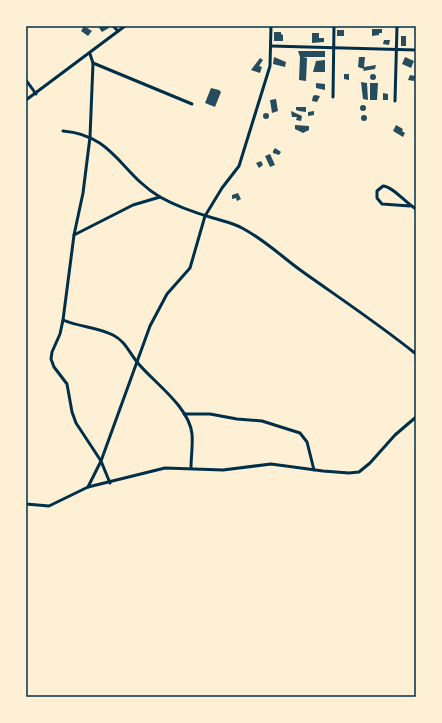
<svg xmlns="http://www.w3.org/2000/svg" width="442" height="723" viewBox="0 0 442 723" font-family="'Golos Text',sans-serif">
	<rect width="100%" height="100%" fill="#fdf0d5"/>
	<g fill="#264d5e">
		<polygon points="84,26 92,31 88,36 81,31"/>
		<polygon points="102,26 108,26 109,28 102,32 99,28"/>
		<polygon points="372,29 382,29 382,33 379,33 379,35 372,36"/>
		<rect x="337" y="30" width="7" height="6"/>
		<polygon points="274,32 281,32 281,34 283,35 283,41 274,41"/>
		<polygon points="312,33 319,33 319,38 324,38 324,42 312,43"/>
		<rect x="401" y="36" width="5" height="10"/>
		<polygon points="384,40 390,40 389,45 383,44"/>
		<polygon points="298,51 325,51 325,57 303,57 307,58 306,81 299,80 300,57"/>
		<polygon points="274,57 286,62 285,67 273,64"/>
		<polygon points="359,57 365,57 364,67 376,65 375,69 363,71 364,69 358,67"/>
		<polygon points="405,57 414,61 411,68 402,64"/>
		<polygon points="260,58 263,60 259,66 262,67 260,73 251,70"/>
		<polygon points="325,60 325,72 313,72 316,61"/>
		<circle cx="373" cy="77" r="3"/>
		<polygon points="344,74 349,74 349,80 344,79"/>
		<polygon points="410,75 415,76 414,81 408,80"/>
		<polygon points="361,82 367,83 368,100 363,99"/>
		<polygon points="316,83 325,84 325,90 316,88"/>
		<polygon points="370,83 378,83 377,100 370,100"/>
		<polygon points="211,88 219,90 221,92 215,107 205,103"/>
		<polygon points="383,93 388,94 388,100 383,100"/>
		<polygon points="315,95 320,96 317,102 312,101 313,96"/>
		<polygon points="276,99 278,111 272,113 270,100"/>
		<circle cx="363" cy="108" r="3"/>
		<polygon points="296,107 306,107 306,112 299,111 296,110"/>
		<polygon points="291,111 302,116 301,121 296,120 297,117 292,117"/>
		<polygon points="314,111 314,115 308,116 308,112"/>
		<circle cx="266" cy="116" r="3"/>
		<circle cx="364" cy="118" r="3"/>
		<polygon points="295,125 309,126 309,130 303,133 295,129"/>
		<polygon points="396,125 403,129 402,131 405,133 403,137 393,131"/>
		<polygon points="275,148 281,152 279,155 273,153 273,151"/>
		<polygon points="270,154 275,165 270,167 265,156"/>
		<polygon points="261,161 263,165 259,168 256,163"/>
		<polygon points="238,193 241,199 237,201 236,198 232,199 232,195"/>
	</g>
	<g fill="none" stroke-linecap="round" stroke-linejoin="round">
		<g stroke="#003049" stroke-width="3">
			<polyline points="113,26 118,31"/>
			<polyline points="271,46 416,50"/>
			<polyline points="90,54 93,63 90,137 83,193 74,235 63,320 60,334 52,352 51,359 54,367 67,384 72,412 76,423 101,461 110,483"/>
			<polyline points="93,63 192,104"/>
			<polyline points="26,80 36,94"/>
			<polyline points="333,97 334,26"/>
			<polyline points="26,100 125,26"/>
			<polyline points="395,101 397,26"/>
			<path d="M63,131C114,135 121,174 160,197C176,206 196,213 213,218C223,221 233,223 242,228C265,240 282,257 303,272C341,299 380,325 416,354"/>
			<path d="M410,206L382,204L377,198V191L383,186C392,186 407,204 416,209"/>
			<polyline points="74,235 133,205 160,197"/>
			<path d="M63,320C79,327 97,327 113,335C125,341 129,352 137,362C153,382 189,406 192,434C193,445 191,457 191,468"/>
			<polyline points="184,414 210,414 237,419 262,421 300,433 307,442 314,470"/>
			<polyline points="88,487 101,461 150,326 167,294 190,268 205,216 222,188 239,166 270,66 271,26"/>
			<polyline points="26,504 49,506 88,487 165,468 223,470 271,464 323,471 349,473 359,472 370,463 395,435 416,417"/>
		</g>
	</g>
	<rect width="442" height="723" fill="none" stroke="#fdf0d5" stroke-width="54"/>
	<rect x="27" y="27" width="388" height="669" fill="none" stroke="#003049" stroke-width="1.5"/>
</svg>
